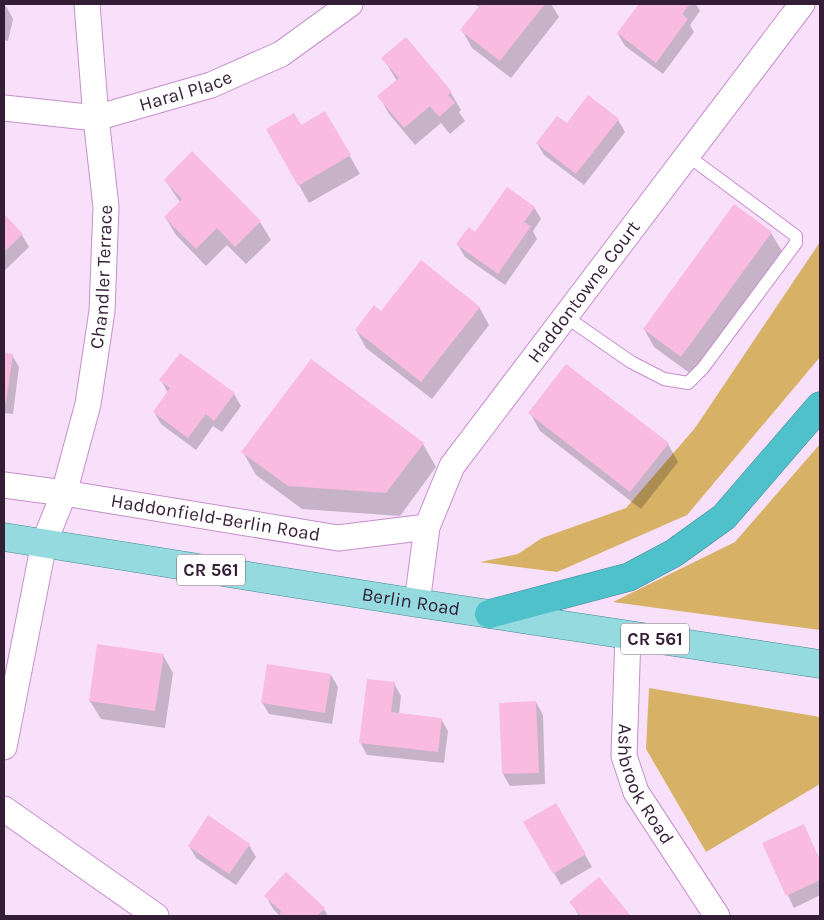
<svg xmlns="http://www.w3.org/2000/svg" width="824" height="920" viewBox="0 0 824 920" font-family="Karla,sans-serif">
	<rect width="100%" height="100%" fill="#f8e0fa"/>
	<g fill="#d7b166">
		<polygon points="820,242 820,357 687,515 557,572 480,562 518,554 542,538 626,508 695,428"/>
		<polygon points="820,444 820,630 613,602 735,542"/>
		<polygon points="649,688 820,717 820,784 706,852 646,749"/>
	</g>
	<g fill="#0003">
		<polygon points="475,4 551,4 559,17 511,78 472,48 462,30 479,7"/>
		<polygon points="641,4 696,4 700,11 690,25 694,32 663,74 625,46 618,34"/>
		<polygon points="4,6 6,6 13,19 8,41 4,40"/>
		<polygon points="383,58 451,93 461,110 459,112 465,121 450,134 441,123 415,145 389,114 379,96 397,81"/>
		<polygon points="325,113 360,174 309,203 268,130 300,127"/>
		<polygon points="618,120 625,132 584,185 544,155 537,143 567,125"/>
		<polygon points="192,153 260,222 271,240 246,264 227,245 206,266 176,235 165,217 180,202 165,180"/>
		<polygon points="734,206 771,233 782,251 691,374 654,347 644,329"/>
		<polygon points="534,207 541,219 533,231 537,239 505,285 465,257 458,245 476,233"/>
		<polygon points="4,216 22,235 29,247 4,271"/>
		<polygon points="479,307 489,325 432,399 366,348 356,330 381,312"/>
		<polygon points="4,354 12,355 19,367 13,414 4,413"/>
		<polygon points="161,380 234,394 241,406 222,432 213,426 196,450 161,424 154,412 168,393"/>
		<polygon points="530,413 668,444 678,462 641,509 540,431"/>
		<polygon points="423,444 436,467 400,516 302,509 256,475 243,452"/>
		<polygon points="163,655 173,673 165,728 101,719 90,701"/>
		<polygon points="331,675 338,687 332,724 269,714 262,702"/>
		<polygon points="394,683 401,696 399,714 441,719 448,731 444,763 367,755 360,742"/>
		<polygon points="536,702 543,715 545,784 510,786 503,774 500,704"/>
		<polygon points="556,804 592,867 561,885 525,822"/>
		<polygon points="803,826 820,860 820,895 794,908 763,844"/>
		<polygon points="249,845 256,857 236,885 196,858 189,846"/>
		<polygon points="599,879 630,916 579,916 571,902"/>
		<polygon points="266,896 324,909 328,916 280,916 273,909"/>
	</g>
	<g fill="#f9bbdf">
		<polygon points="481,4 545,4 500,61 460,30"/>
		<polygon points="639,4 690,4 682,14 688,19 656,63 617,33"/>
		<polygon points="406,37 452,92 448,95 455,103 439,117 430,106 404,128 377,96 399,78 381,58"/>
		<polygon points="588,95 619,119 576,174 536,143 557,116 567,123"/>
		<polygon points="325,111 351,155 298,186 266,129 294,113 301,125"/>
		<polygon points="192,151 261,221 235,247 217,228 196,249 164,217 182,199 164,180"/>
		<polygon points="507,187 535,207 524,222 531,226 498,274 456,244 469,227 475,232"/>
		<polygon points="734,204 772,232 681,357 643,329"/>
		<polygon points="4,214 23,234 4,252"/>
		<polygon points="421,260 480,307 421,382 355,330 374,305 381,311"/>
		<polygon points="4,353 13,354 6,403 4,402"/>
		<polygon points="180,353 235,393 214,421 206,414 188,438 153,412 170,388 159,380"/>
		<polygon points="311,359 424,443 386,493 288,486 241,452"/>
		<polygon points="566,364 669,443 630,492 528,413"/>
		<polygon points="97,644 164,654 155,711 89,701"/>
		<polygon points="267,664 331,674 325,713 261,703"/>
		<polygon points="367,679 395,682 391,712 442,718 438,752 359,743"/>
		<polygon points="536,701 539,773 502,774 499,703"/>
		<polygon points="556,803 586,854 553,874 523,822"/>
		<polygon points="208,815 250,844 229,874 188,846"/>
		<polygon points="804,824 820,861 820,880 786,896 762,843"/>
		<polygon points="286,872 325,908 317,916 279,916 281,911 264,896"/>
		<polygon points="599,877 631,916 581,916 569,902"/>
	</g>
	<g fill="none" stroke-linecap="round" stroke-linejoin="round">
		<g stroke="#c68fcd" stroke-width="14">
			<polyline id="lane" points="566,317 631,362 664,379 688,383 703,368 796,243 796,236 688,156"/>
		</g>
		<g stroke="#c68fcd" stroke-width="27">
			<g id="street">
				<path id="s1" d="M4,108L96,118L211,85L281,54L350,4"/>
				<path id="s2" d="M4,485L64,493L338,538L427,527"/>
				<path id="s3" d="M417,603L427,527L452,466L802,4"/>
				<path id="s4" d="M628,635L624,756L636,792L717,916"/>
				<path id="s5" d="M4,747L44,543L64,493L88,404L102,311L106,207L96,118L87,4"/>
				<polyline points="4,809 156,916"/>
			</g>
		</g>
		<g stroke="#468896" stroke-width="29">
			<g id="primary">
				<path id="s6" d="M4,537L417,603L820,664"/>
			</g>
		</g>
		<g stroke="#468896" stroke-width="29">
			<polyline id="highway" points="489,614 629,577 674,553 724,517 820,406"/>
		</g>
		<use href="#lane" stroke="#fff" stroke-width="12"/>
		<use href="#street" stroke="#fff" stroke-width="25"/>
		<use href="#primary" stroke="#95dadf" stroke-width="28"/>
		<use href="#highway" stroke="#4fc1ca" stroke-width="28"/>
	</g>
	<g text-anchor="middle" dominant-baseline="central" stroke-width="5" stroke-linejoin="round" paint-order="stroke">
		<g fill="#fff" stroke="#716272" stroke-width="1">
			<rect x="177" y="554.5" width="68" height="31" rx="4"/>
			<rect x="621" y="623.5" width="68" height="31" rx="4"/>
		</g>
		<g font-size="18" font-weight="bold" fill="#341e36">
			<text x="211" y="570">CR 561</text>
			<text x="655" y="639">CR 561</text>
		</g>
		<g font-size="19" fill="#341e36" stroke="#fff">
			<text stroke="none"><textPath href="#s1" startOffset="186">Haral Place</textPath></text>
			<text stroke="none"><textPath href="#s5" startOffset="482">Chandler Terrace</textPath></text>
			<text stroke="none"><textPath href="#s3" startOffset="361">Haddontowne Court</textPath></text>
			<text stroke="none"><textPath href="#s2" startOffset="214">Haddonfield-Berlin Road</textPath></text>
			<text stroke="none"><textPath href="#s6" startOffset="412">Berlin Road</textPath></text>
			<text stroke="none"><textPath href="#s4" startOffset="154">Ashbrook Road</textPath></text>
		</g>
	</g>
	<rect width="824" height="920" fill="none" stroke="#341e36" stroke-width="10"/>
</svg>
